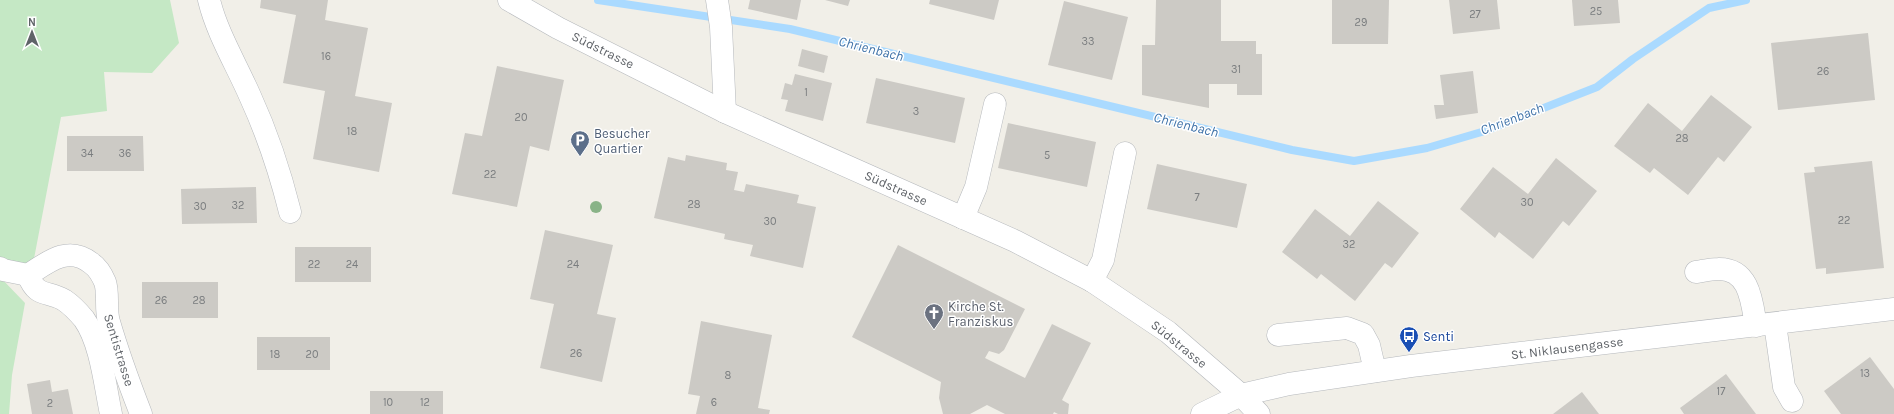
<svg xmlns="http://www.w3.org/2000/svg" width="1894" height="414" viewBox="0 0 1894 414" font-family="Karla,sans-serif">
	<rect width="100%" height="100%" fill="#f1efe8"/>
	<g fill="#c5e8c5">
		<polygon points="0,0 170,0 179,43 152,73 104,72 107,111 61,117 33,264 24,267 0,257"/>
		<polygon points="0,277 25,303 12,375 9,414 0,414"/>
	</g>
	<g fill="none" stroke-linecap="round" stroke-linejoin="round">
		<polyline stroke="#aadaff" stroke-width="8" points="598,0 790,29 1292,150 1354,161 1427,148 1485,131 1597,87 1633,59 1709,8 1746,0"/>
	</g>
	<g fill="#cccac5">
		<polygon points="261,0 328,0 325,20 368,28 355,96 392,103 379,172 313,159 325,91 283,83 296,15 260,8"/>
		<polygon points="750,0 801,0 797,20 748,9"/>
		<polygon points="825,0 850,0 848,6"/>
		<polygon points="930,0 999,0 994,20 929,4"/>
		<polygon points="1156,0 1221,0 1221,41 1256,41 1256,54 1262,54 1262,95 1237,95 1237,84 1209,84 1209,108 1142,95 1142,45 1155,45"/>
		<polygon points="1332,0 1389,0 1388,44 1332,44"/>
		<polygon points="1449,0 1497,0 1500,29 1453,34"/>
		<polygon points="1572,0 1618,0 1620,23 1574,26"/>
		<polygon points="1064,1 1128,17 1112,80 1048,65"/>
		<polygon points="1868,33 1875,100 1778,110 1771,43"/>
		<polygon points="802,49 828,56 824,73 798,66"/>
		<polygon points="497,66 564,80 549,151 530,146 517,207 452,194 465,133 482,136"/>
		<polygon points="1473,71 1478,113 1436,119 1434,105 1444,105 1440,75"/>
		<polygon points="795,74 832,83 823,121 785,111 788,100 781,99 785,83 792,85"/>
		<polygon points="876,78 965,98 955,143 866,123"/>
		<polygon points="1711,95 1752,127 1724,162 1718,157 1688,195 1654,168 1650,173 1614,146 1648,103 1682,131"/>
		<polygon points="1008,123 1096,142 1087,187 998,168"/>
		<polygon points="67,136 143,136 144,171 67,171"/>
		<polygon points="686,155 727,163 726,170 738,172 734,190 744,192 746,184 799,195 797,203 816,207 803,268 750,256 753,245 724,239 725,234 654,218 668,157 685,161"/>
		<polygon points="1556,158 1597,191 1569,226 1563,221 1533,259 1499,232 1495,238 1460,209 1493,167 1528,194"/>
		<polygon points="1872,161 1884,268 1826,274 1826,268 1816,269 1804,173 1815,172 1814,167"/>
		<polygon points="1157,164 1247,184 1237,228 1147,209"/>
		<polygon points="256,187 257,223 182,224 181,189"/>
		<polygon points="1378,201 1419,233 1392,268 1385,263 1355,301 1321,274 1317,279 1282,252 1315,209 1350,236"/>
		<polygon points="545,230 613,245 597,314 616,318 602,382 540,368 554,304 530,299"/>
		<polygon points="898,245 1025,309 1004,350 999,354 989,351 985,358 1025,378 1052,324 1091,343 1062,400 1069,404 1068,414 1058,414 1054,412 1053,414 1005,414 987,405 970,414 943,414 939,398 941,382 852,337"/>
		<rect x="295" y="247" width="76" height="35"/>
		<rect x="142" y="282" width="76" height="36"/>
		<polygon points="701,321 772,335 758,408 770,410 769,414 696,414 700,396 688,394"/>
		<rect x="257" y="337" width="73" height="33"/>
		<polygon points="1870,357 1894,389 1894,414 1841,414 1824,391"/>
		<polygon points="1726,374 1756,414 1684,414 1680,408"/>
		<polygon points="50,380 52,392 68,389 73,414 32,414 27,384"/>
		<rect x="370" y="391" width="73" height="23"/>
		<polygon points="1582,392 1599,414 1553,414"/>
	</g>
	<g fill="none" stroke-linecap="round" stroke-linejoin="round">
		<g stroke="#b5b8bc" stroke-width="23">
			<g id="minor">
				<path d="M209,0C217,33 236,64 250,96C267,133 280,172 290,212"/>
				<polyline points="509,0 558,28 725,112 1015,241 1092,281 1168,332 1241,395 1259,414"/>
				<polyline points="717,0 721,27 725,112"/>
				<polyline points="963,218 976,187 995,104"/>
				<polyline points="0,268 3,270 28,275"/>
				<path d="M1696,272C1703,271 1710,269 1718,269C1750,268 1752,303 1756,326"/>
				<path d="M28,275C48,262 68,245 91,263C97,267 102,275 105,282C109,293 105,309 109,322C118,353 129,383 141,414"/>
				<path d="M28,275C37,298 46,290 64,300C70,304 79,313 84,319C101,343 105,386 111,414"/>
				<polyline points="1092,281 1103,260 1125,153"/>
				<polyline points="1775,324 1784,387 1792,401"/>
				<polyline points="1278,335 1347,328 1363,334 1369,345 1375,371"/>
				<polyline points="1202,414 1241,395 1289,384 1411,366 1894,309"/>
			</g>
		</g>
		<use href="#minor" stroke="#fff" stroke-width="22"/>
	</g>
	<circle fill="#89b387" cx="596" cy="207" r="6"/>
	<defs>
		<g id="parking-pin" transform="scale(1)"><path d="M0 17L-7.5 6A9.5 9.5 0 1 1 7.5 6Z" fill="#5c6f8a" stroke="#fff"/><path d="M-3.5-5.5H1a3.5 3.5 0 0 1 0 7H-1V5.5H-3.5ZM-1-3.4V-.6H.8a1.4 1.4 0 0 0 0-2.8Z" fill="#fff"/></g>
		<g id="church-pin" transform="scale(1)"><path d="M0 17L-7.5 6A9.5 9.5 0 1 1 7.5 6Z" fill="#6b7280" stroke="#fff"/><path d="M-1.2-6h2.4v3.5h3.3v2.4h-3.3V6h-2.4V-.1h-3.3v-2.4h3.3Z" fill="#fff"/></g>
		<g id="bus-pin" transform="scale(1)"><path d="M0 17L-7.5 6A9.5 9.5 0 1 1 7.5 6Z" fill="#1a4fb4" stroke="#fff"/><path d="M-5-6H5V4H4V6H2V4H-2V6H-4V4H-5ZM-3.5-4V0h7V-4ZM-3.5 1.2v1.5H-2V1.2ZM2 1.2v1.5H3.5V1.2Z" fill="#fff"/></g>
	</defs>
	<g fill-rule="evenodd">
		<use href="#parking-pin" x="580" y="140"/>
		<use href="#church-pin" x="934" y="313"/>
		<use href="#bus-pin" x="1409" y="336"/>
	</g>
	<g text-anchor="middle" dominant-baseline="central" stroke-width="3" stroke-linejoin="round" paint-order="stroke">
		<g font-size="11" fill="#7a7d7f">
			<text x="1596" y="11">25</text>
			<text x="1475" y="14">27</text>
			<text x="1361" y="22">29</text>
			<text x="1088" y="41">33</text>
			<text x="326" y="56">16</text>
			<text x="1236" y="69">31</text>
			<text x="1823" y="71">26</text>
			<text x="806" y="92">1</text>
			<text x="916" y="111">3</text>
			<text x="521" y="117">20</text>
			<text x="352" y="131">18</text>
			<text x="1682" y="138">28</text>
			<text x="87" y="153">34</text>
			<text x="125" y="153">36</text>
			<text x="1047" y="155">5</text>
			<text x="490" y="174">22</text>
			<text x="1197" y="197">7</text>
			<text x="1527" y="202">30</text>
			<text x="694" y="204">28</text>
			<text x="238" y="205">32</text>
			<text x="200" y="206">30</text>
			<text x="1844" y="220">22</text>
			<text x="770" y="221">30</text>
			<text x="1349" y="244">32</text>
			<text x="314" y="264">22</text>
			<text x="352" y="264">24</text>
			<text x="573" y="264">24</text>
			<text x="161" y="300">26</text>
			<text x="199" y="300">28</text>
			<text x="576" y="353">26</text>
			<text x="275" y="354">18</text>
			<text x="312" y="354">20</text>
			<text x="1865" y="373">13</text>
			<text x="728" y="375">8</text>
			<text x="1721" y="391">17</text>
			<text x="388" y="402">10</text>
			<text x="425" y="402">12</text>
			<text x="714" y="402">6</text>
			<text x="50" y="403">2</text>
		</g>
		<g font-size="13" fill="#5f6368" stroke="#fff">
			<text transform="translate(603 50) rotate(26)">Südstrasse</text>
			<text transform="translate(896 188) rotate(24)">Südstrasse</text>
			<text transform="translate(1179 344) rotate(39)">Südstrasse</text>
			<text transform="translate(1567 348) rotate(-7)">St. Niklausengasse</text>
			<text transform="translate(119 350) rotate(73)">Sentistrasse</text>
		</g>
		<g font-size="13" fill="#4e5e75" stroke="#fff" text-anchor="start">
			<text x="594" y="133">Besucher<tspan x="594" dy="15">Quartier</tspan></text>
		</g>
		<g font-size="13" fill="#5b616d" stroke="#fff" text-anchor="start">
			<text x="948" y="306">Kirche St.<tspan x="948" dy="15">Franziskus</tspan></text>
		</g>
		<g font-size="13" fill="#164399" stroke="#fff" text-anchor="start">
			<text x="1423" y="336">Senti</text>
		</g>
		<g font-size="14" font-style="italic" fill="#4174aa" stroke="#fff">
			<text transform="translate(871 49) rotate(14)">Chrienbach</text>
			<text transform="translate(1512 119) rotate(-21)">Chrienbach</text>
			<text transform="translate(1186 125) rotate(14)">Chrienbach</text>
		</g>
	</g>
	<g transform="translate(32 32)" stroke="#ffffff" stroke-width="3" paint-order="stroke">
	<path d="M0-3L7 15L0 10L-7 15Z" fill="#5f6368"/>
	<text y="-6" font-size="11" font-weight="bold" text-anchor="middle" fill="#5f6368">N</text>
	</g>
</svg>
